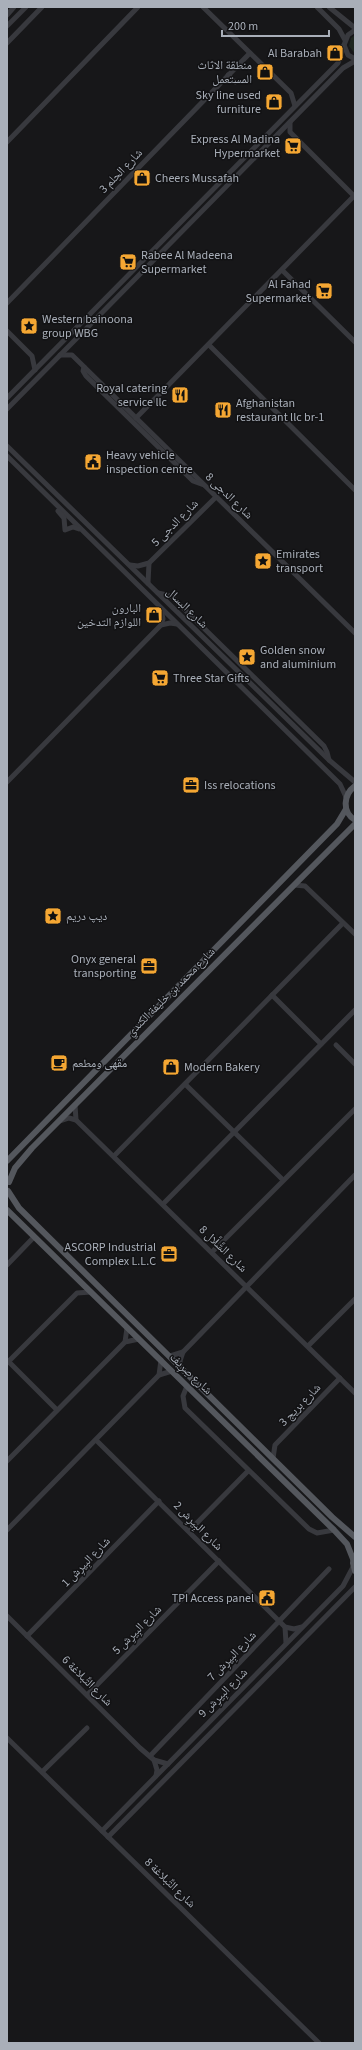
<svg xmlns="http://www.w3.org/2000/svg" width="362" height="2050" viewBox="0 0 362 2050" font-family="'Source Sans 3','Noto Naskh Arabic',sans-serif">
	<rect width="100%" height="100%" fill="#171719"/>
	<polygon fill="#1f2720" points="355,35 355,54 349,46 351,38"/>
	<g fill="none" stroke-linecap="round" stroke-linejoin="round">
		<g stroke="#38393e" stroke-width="5">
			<polyline points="203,7 291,93 295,106"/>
			<polyline points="317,7 339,29 345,40"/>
			<polyline points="329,7 355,28"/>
			<polyline points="7,15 14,7"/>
			<polyline points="7,26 26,7"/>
			<polyline points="355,30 348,35 344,45 348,55 355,59"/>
			<polyline points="7,43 42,7"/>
			<polyline points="228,75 235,82"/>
			<polyline points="290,122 290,132 355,197"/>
			<polyline points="7,142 138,7"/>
			<polyline points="282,270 355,342"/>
			<polyline points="7,303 250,53"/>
			<polyline points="7,331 32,356 35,370"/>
			<polyline points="209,345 355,490"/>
			<polyline points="60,355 72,355 355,633"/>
			<polyline points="84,367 83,371 86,376 193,481 204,485"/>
			<polyline points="7,398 338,63 344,45"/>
			<polyline points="7,409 343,68 355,61"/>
			<polyline points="136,418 354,196"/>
			<polyline points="7,446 329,760 355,782"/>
			<polyline points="7,456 340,784 346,797"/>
			<polyline points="58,511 64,518 65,530 73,527 79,529"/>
			<polyline points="130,565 138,566 149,563 216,497"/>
			<polyline points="148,583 149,563"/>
			<polyline points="158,593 171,596 324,746 327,752 329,760"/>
			<polyline points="161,609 163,619 161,625"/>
			<polyline points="7,782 161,625 170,623 177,624"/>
			<polyline points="294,885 305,886 355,934"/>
			<polyline points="272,995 321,1044"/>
			<polyline points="336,1045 355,1064"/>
			<polyline points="185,1084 283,1180"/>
			<polyline points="75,1105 76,1120"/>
			<polyline points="60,1121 69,1118 76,1120 355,1393"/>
			<polyline points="114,1156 343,923"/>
			<polyline points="163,1204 355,1010"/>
			<polyline points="212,1252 355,1109"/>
			<polyline points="7,1265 34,1237"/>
			<polyline points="125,1342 127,1328"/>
			<polyline points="308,1346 355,1299"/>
			<polyline points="170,1356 183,1352"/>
			<polyline points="7,1360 57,1410"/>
			<polyline points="7,1363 77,1293 91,1292"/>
			<polyline points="181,1367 180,1361 183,1352 355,1175"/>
			<polyline points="159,1375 161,1360"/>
			<polyline points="187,1386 183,1396 185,1408 309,1529 317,1533 334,1530"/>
			<polyline points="96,1440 285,1627 294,1629 302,1627"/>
			<polyline points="273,1458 275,1445 340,1378"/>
			<polyline points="7,1461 125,1342 139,1339"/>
			<polyline points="7,1530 159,1375 172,1371"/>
			<polyline points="189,1531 248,1471"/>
			<polyline points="7,1616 140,1748 154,1760 168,1764"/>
			<polyline points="285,1627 286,1643"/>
			<polyline points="27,1636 159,1501"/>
			<polyline points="87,1695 219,1561"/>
			<polyline points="7,1738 319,2043"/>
			<polyline points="150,1756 329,1569"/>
			<polyline points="154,1760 157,1770 156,1776"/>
			<polyline points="42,1772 87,1728"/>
			<polyline points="102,1831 343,1586 353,1567"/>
			<polyline points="108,1837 355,1587"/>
		</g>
		<g stroke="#54575d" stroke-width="6">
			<path d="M355,786C343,795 342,812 355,820"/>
			<polyline points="7,1161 337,824 346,809"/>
			<polyline points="9,1182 15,1168 32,1148 355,824"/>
			<polyline points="8,1191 19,1208 332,1517 355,1537"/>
			<polyline points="7,1210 334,1530 347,1544 353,1559"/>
			<polyline points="354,1556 353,1563 355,1571"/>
		</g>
	</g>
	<defs>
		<g id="shop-square" transform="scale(0.9)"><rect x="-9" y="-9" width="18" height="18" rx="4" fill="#f5a733" stroke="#121214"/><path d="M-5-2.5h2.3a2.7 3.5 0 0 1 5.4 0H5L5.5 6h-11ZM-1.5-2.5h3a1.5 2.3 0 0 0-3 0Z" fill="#111"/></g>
		<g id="supermarket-square" transform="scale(0.9)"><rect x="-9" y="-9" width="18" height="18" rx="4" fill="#f5a733" stroke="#121214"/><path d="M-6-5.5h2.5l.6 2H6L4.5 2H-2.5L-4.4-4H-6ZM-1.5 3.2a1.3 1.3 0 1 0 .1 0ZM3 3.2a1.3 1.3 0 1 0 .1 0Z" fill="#111"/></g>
		<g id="sight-square" transform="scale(0.9)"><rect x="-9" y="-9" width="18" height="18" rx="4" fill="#f5a733" stroke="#121214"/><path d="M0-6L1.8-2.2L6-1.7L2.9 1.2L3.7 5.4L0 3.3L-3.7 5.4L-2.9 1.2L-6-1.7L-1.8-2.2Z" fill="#111"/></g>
		<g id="restaurant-square" transform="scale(0.9)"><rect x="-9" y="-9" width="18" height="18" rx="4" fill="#f5a733" stroke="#121214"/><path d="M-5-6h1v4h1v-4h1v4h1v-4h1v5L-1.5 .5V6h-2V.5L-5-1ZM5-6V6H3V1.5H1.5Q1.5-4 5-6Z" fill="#111"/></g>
		<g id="civic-square" transform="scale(0.9)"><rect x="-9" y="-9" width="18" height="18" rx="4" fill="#f5a733" stroke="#121214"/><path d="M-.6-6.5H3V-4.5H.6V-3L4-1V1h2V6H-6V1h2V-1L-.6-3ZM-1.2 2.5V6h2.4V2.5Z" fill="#111"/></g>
		<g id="office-square" transform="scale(0.9)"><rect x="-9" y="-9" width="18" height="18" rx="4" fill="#f5a733" stroke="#121214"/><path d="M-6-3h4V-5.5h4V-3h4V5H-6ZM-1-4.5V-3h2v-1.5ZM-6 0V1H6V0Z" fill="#111"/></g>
		<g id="cafe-square" transform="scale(0.9)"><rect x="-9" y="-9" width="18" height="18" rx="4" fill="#f5a733" stroke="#121214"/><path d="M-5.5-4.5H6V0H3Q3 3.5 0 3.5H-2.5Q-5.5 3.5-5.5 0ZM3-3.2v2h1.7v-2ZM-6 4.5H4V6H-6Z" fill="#111"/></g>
	</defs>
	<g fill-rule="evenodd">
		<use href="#shop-square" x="335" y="53"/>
		<use href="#shop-square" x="265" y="72"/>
		<use href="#shop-square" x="274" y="102"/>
		<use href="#supermarket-square" x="293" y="146"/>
		<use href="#shop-square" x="142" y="178"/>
		<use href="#supermarket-square" x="128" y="262"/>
		<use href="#supermarket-square" x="324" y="291"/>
		<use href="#sight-square" x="29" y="326"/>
		<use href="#restaurant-square" x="180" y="395"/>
		<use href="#restaurant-square" x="223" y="410"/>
		<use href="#civic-square" x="93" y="462"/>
		<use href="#sight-square" x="263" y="561"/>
		<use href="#shop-square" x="154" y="615"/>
		<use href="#sight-square" x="247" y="657"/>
		<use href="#supermarket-square" x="160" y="678"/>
		<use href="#office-square" x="191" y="785"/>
		<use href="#sight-square" x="53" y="916"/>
		<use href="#office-square" x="149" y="966"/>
		<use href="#cafe-square" x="59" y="1063"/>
		<use href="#shop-square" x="171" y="1067"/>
		<use href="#office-square" x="169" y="1254"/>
		<use href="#civic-square" x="267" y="1598"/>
	</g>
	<g text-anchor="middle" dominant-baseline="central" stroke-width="3" stroke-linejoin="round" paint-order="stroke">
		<g font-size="12" fill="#a9afb9" stroke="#121214" text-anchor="start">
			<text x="322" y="53" text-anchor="end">Al Barabah</text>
			<text x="252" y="65" text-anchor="end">منطقة الاثاث<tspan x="252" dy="14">المستعمل</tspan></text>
			<text x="261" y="95" text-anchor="end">Sky line used<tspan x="261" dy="14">furniture</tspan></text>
			<text x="280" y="139" text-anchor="end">Express Al Madina<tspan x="280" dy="14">Hypermarket</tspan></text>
			<text x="155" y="178">Cheers Mussafah</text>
			<text x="141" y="255">Rabee Al Madeena<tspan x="141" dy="14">Supermarket</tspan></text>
			<text x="311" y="284" text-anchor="end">Al Fahad<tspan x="311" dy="14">Supermarket</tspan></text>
			<text x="42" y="319">Western bainoona<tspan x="42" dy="14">group WBG</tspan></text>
			<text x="167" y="388" text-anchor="end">Royal catering<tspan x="167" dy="14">service llc</tspan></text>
			<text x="236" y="403">Afghanistan<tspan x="236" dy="14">restaurant llc br-1</tspan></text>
			<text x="106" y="455">Heavy vehicle<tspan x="106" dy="14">inspection centre</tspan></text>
			<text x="276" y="554">Emirates<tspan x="276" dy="14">transport</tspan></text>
			<text x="141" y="608" text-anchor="end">البارون<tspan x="141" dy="14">اللوازم التدخين</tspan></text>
			<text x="260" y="650">Golden snow<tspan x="260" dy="14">and aluminium</tspan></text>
			<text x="173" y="678">Three Star Gifts</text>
			<text x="204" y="785">Iss relocations</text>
			<text x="66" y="916">دیپ دریم</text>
			<text x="136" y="959" text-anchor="end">Onyx general<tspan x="136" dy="14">transporting</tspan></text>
			<text x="72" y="1063">مقهى ومطعم</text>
			<text x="184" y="1067">Modern Bakery</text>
			<text x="156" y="1247" text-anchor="end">ASCORP Industrial<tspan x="156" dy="14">Complex L.L.C</tspan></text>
			<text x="254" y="1598" text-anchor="end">TPI Access panel</text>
		</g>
		<g font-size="12" fill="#a9afb9" stroke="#121214">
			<text transform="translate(121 171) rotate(-46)">شارع الحِلم 3</text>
			<text transform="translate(229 496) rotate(44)">شارع الدجى 8</text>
			<text transform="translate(175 523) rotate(-45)">شارع الدجى 5</text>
			<text transform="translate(187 608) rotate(44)">شارع البسال</text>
			<text transform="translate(171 992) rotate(-45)">شارع محمد بن خليفة الكندي</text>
			<text transform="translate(223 1249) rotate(44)">شارع الشَّلَّال 8</text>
			<text transform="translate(191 1374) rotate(44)">شارع صِرِيف</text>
			<text transform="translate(300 1405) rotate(-46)">شارع بريج 3</text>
			<text transform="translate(198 1526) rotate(45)">شارع البِيرِش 2</text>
			<text transform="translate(86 1562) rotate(-46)">شارع البِيرِش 1</text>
			<text transform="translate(137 1630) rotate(-45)">شارع البِيرِش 5</text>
			<text transform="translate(232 1656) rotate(-46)">شارع البِيرِش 7</text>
			<text transform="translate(87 1681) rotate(45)">شارع التِّبلاغة 6</text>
			<text transform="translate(223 1693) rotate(-45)">شارع البِيرِش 9</text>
			<text transform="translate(170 1883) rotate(44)">شارع التِّبلاغة 8</text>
		</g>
	</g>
	<rect width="362" height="2050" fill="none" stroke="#a9afb9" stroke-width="16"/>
	<path d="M222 30v6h107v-6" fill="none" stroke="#a9afb9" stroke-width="2"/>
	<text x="228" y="30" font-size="12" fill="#a9afb9" stroke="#121214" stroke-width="3" paint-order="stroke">200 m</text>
</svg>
